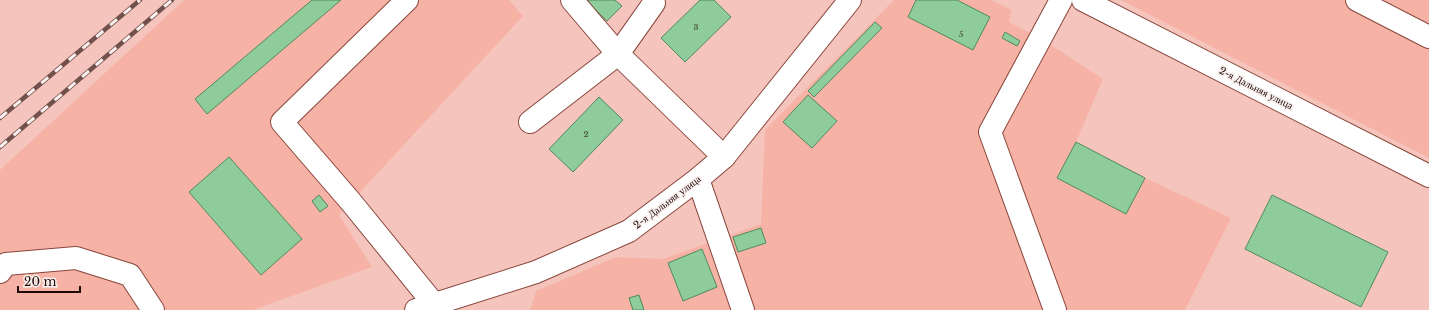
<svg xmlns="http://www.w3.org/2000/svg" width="1429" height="310" viewBox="0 0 1429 310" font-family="'Libre Baskerville',serif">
	<rect width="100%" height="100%" fill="#f5c5bd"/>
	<g fill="#f7b2a6">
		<polygon points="184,0 509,0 523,16 339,215 372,267 253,310 0,310 0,170"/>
		<polygon points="894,0 991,0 1012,10 1009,22 1040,38 1103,79 1076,142 1145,178 1231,218 1185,310 530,310 536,291 616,257 663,259 761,224 765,130"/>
		<polygon points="1121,0 1429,0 1429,158"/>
	</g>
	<g fill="#8fcc9b" stroke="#4f8a5c">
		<polygon points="312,0 341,0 207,114 195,99"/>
		<polygon points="585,0 615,0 622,6 607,21"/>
		<polygon points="700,0 714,0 731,17 685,62 661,38"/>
		<polygon points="916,0 957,0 990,17 973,50 908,17"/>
		<polygon points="875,22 882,28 814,97 808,91"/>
		<polygon points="1005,32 1020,41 1017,46 1002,38"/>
		<polygon points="808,95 837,121 812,148 783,122"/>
		<polygon points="599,97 623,120 573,172 549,149"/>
		<polygon points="1076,142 1145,178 1126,214 1057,178"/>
		<polygon points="229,157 302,239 261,275 189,192"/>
		<polygon points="319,195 328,206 320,212 312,201"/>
		<polygon points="1272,195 1388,252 1361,307 1245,249"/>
		<polygon points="761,228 766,243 738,252 733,237"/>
		<polygon points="702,249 717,287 683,301 668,263"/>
		<polygon points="639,295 644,310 633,310 629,298"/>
	</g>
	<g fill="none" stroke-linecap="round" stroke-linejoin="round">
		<g stroke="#89463b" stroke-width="24">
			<g id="minor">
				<polyline points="407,0 282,122 351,202 434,304"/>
				<polyline points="572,0 618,54 724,157"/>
				<polyline points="1083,0 1429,176"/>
				<polyline points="1357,0 1429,37"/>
				<polyline points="530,122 618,54 654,3"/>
				<polyline points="698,179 743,310"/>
				<polyline points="0,272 6,264 76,258 130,275 153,310"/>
				<polyline points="416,310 536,272 629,231 698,179 724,157 850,0"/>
				<polyline points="1055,310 990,132 1061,0"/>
			</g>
		</g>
		<use href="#minor" stroke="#fff" stroke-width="22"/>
		<g stroke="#72504b" stroke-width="4.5">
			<g id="rail">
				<polyline points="0,118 140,0"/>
				<polyline points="0,147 172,0"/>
			</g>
		</g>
		<use href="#rail" stroke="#f9f1ef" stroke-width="3" stroke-dasharray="9" stroke-linecap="butt"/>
	</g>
	<g text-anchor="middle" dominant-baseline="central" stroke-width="3.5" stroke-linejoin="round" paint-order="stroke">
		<g font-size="8" fill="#3c382a">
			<text x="696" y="27">3</text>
			<text x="961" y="34">5</text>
			<text x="586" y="134">2</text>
		</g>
		<g font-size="10" fill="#210704" stroke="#f9f1ef">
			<text transform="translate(1256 88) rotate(27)">2-я Дальняя улица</text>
			<text transform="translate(667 202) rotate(-37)">2-я Дальняя улица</text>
		</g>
	</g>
	<path d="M18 286v6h62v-6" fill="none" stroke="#210704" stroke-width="2"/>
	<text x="24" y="286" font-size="12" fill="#210704" stroke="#f9f1ef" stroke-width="3" paint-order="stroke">20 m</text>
</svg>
